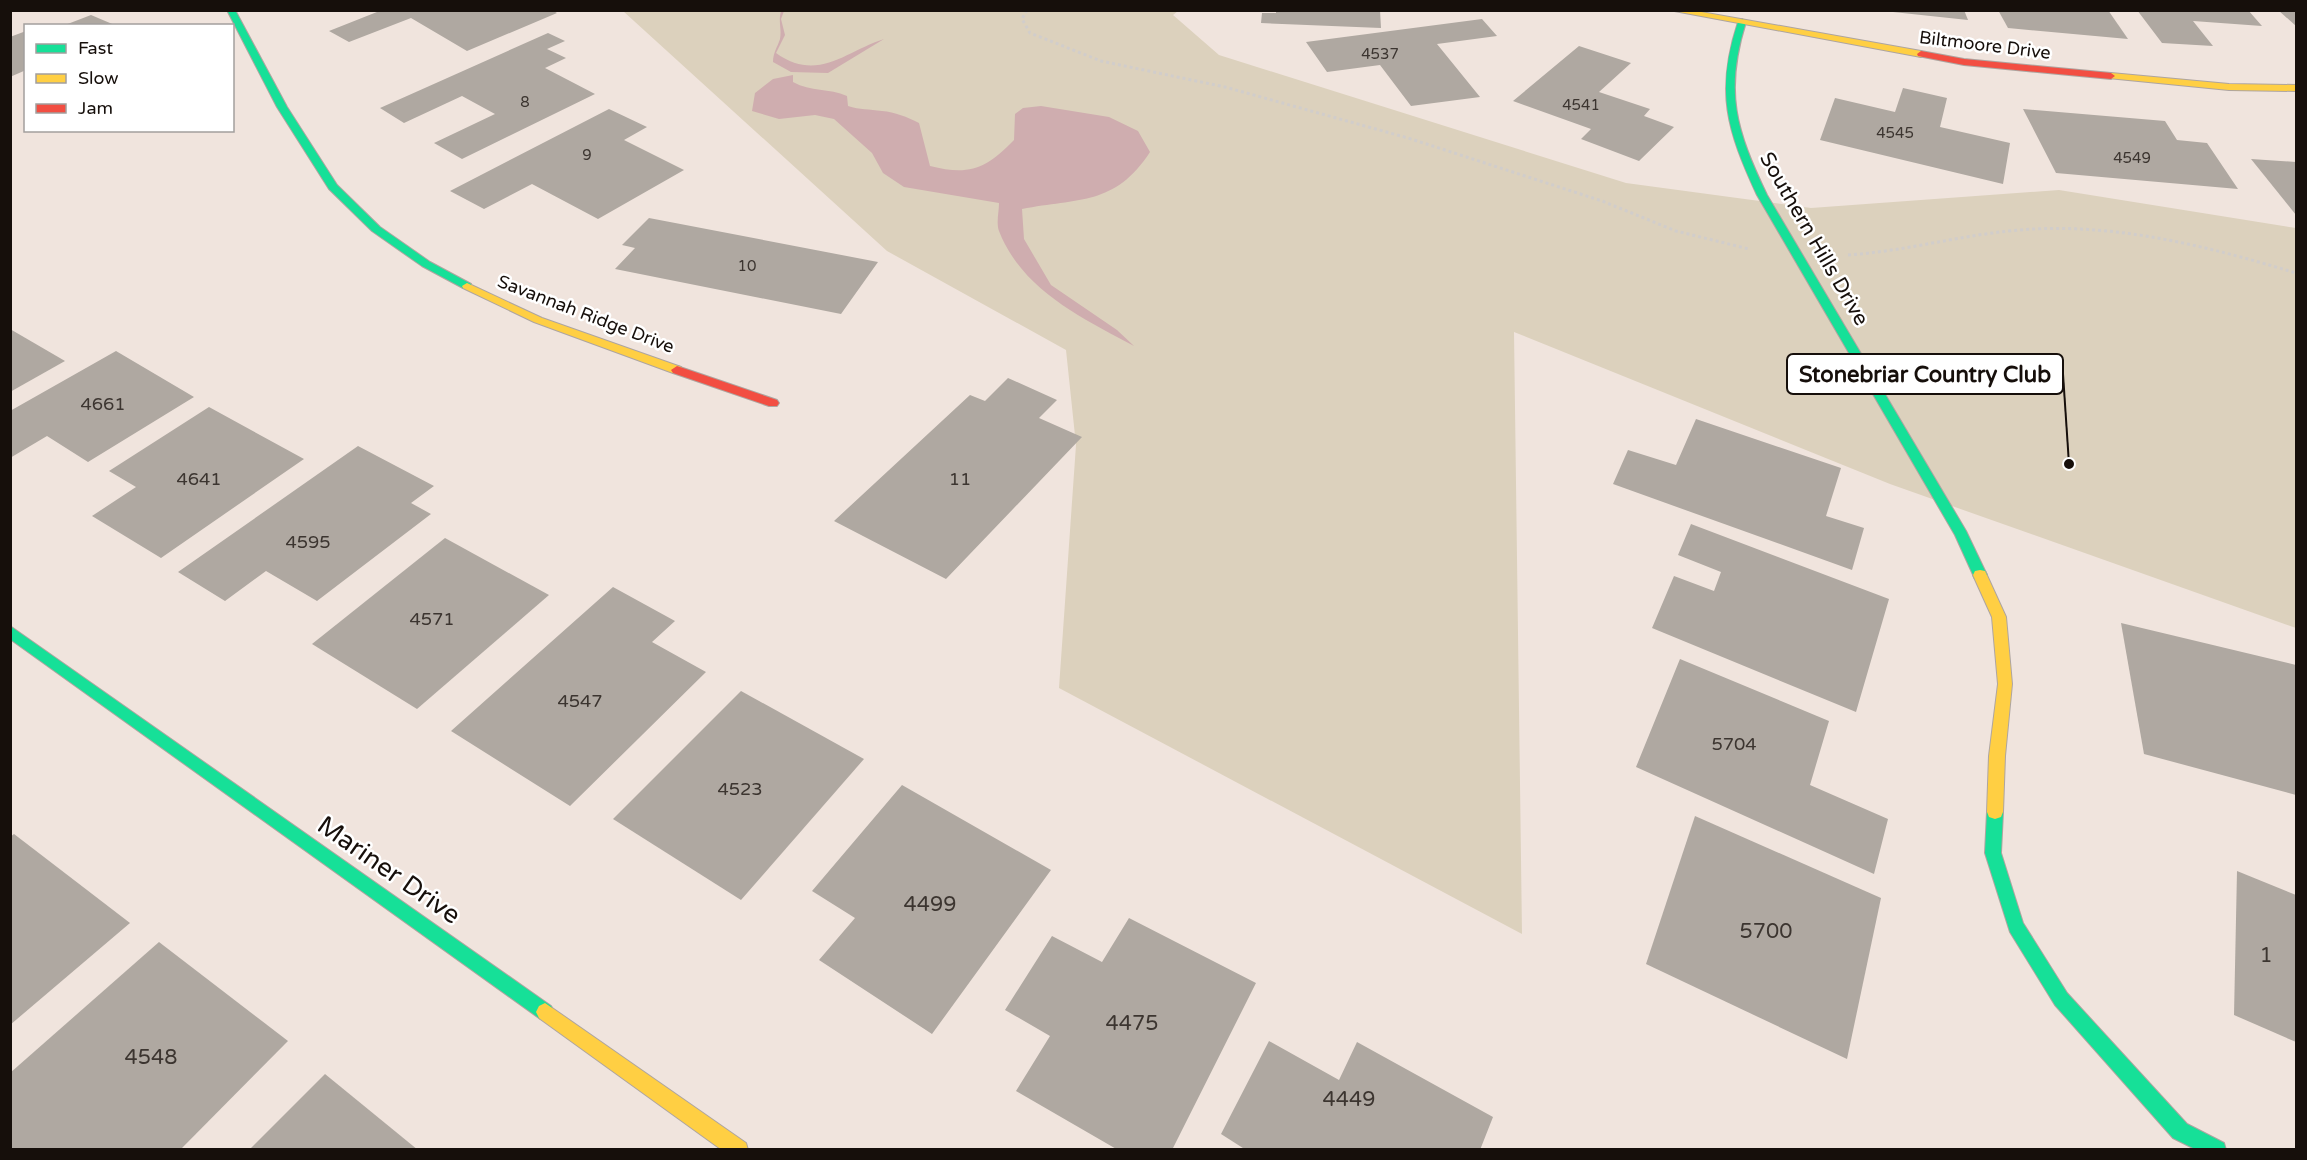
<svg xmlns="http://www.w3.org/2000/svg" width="2307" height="1160" viewBox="0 0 2307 1160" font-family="'Varela Round',sans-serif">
	<rect width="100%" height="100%" fill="#f0e4dd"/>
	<polygon fill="#dcd1bd" points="623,11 1178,11 1173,15 1219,55 1626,183 1811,208 2059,190 2296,228 2296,628 1890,484 1514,332 1522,934 1059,688 1076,445 1066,350 887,251"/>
	<g fill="#cfadaf">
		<path d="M781,11H784L781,19L785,35L776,53C818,83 846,51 884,39L828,73L791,72L773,62C773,53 777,48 780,39C782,30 778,21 781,11Z"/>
		<path d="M793,75V82C811,92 829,88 847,96L848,106C860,110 869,109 882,111C895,112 907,117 919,123L930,166C969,176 986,169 1014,140L1015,114L1023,108L1041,106L1109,117L1138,131L1150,152C1115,206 1078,198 1022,209L1024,239L1051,285L1117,330L1134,346C1082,318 1022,290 999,231C996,223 999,212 999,203L904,187L883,173L872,153L834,119L815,115L779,119L752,111L755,93L773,79Z"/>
	</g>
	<g fill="#afa8a1">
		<polygon points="382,10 552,10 557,13 467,51 411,18 349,42 329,31"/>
		<polygon points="1276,10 1380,10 1381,28 1261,23 1262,13 1276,13"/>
		<polygon points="1893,10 1964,10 1968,20 1893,12"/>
		<polygon points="1998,10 2108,10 2128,39 2008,28"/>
		<polygon points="2137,10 2248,10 2262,26 2193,21 2213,46 2162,43"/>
		<polygon points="2278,10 2296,10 2296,26"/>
		<polygon points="91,15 117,26 65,26 65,25"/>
		<polygon points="1482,19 1497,36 1437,44 1480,97 1411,106 1380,65 1327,72 1306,42"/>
		<polygon points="26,31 26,70 10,77 10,37"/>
		<polygon points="548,33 565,41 547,49 566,58 545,68 595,94 462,159 434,143 495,114 462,96 404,123 380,108"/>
		<polygon points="1579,46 1631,63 1599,92 1650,109 1644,116 1674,127 1639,161 1581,139 1591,129 1513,101"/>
		<polygon points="1903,88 1947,98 1940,127 2010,143 2003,184 1820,140 1835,98 1895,112"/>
		<polygon points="609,109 647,127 624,140 684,170 598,219 532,184 484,209 450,191"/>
		<polygon points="2023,109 2165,121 2177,140 2207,143 2238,189 2056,173"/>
		<polygon points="2251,159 2296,162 2296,215"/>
		<polygon points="649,218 878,262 841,314 615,269 635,248 622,245"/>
		<polygon points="10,329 65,361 10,392"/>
		<polygon points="116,351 194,397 88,462 47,436 10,458 10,411"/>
		<polygon points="1008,378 1057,400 1039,418 1082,437 946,579 834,521 970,395 985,401"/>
		<polygon points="209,407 304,459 161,558 92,516 136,487 109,471"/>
		<polygon points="1696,419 1841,468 1826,516 1864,528 1852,570 1613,484 1628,450 1676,465"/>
		<polygon points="358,446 434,486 411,503 431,514 317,601 266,571 225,601 178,572"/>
		<polygon points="1691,524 1889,599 1856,712 1652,628 1674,576 1714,591 1721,572 1678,555"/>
		<polygon points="445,538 549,595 417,709 312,644"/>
		<polygon points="613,587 675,621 652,642 706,672 570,806 451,731"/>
		<polygon points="2121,623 2296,665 2296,795 2144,754"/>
		<polygon points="1680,659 1829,721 1810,785 1888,819 1874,874 1636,767"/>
		<polygon points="741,691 864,759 741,900 613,819"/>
		<polygon points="902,785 1051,870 932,1034 819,960 855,918 812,891"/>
		<polygon points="1695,816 1881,898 1847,1059 1646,964"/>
		<polygon points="14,834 130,923 10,1025 10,837"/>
		<polygon points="2237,871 2296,895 2296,1042 2234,1015"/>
		<polygon points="1129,918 1256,983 1172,1150 1118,1150 1016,1091 1050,1036 1005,1010 1052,936 1102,962"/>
		<polygon points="159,942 288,1041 180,1150 10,1150 10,1073"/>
		<polygon points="1269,1041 1339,1080 1357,1042 1493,1117 1480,1150 1246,1150 1221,1134"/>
		<polygon points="325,1074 418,1150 249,1150"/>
	</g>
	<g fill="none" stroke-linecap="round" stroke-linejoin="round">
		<g stroke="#aea5a0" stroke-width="2">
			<g id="fast">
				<polygon points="227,10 235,10 287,107 337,185 380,227 430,262 471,284 471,288 463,288 422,266 372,231 329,189 277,107"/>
				<path d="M1742,19L1746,22C1724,92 1736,130 1767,195L1966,531L1987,575L1985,579H1975L1955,535L1757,195C1727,130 1715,92 1738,22Z"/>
				<polygon points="10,626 551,1006 554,1012 551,1018 545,1021 539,1018 10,639"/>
				<polygon points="1995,805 2001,807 2003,812 2001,853 2023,923 2067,993 2187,1124 2224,1143 2226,1150 2197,1150 2173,1138 2055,1005 2010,932 1985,853 1987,812 1989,807"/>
			</g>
		</g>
		<g stroke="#aea5a0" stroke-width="2">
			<g id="slow">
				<polygon points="1669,10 1690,10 1921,51 1925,54 1921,57"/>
				<polygon points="2111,73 2229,84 2296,85 2296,91 2229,90 2108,78 2108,74"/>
				<polygon points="467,283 542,318 681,367 683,370 681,373 673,373 534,322 463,288 462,286"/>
				<polygon points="1980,570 1985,571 2006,617 2012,684 2005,756 2003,812 2001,817 1995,819 1989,817 1987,812 1989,756 1998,684 1992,617 1973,575 1975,571"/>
				<polygon points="545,1003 746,1143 748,1150 722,1150 539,1018 536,1012 539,1006"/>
			</g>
		</g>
		<g stroke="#aea5a0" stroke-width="2">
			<g id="jam">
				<polygon points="1921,51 1964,59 2111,73 2115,76 2111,79 1964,65 1918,56 1917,54"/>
				<polygon points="677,366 777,400 779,403 777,406 769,406 673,373 671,370"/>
			</g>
		</g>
		<g stroke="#d1cdcb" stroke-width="3" stroke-dasharray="3 3" stroke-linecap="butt">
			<polyline points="1027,10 1022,19 1030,33 1101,61 1225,87 1408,138 1602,201 1676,231 1749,249"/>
			<path d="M1848,255C1906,251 1961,235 2019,230C2113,222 2207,246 2296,273"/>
		</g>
		<use href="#fast" fill="#16e098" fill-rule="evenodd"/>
		<use href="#slow" fill="#ffcf43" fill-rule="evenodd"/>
		<use href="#jam" fill="#f24e42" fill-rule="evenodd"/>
	</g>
	<g text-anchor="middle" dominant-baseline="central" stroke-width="5" stroke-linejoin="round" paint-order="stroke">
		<g font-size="15" fill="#3c3530">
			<text x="1380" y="54">4537</text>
			<text x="525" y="102">8</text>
			<text x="1581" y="105">4541</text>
			<text x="1895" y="133">4545</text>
			<text x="587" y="155">9</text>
			<text x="2132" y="158">4549</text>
			<text x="747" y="266">10</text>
		</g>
		<g font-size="18" fill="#160f0b" stroke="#fff">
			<text transform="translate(1985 45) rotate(7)">Biltmoore Drive</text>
			<text transform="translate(586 314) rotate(21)">Savannah Ridge Drive</text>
		</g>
		<g font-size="18" fill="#3c3530">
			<text x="103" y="404">4661</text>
			<text x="199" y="479">4641</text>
			<text x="960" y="479">11</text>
			<text x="308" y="542">4595</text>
			<text x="432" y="619">4571</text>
			<text x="580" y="701">4547</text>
			<text x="1734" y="744">5704</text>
			<text x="740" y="789">4523</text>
		</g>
		<g font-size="21" fill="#160f0b" stroke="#fff">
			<text transform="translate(1814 239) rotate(60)">Southern Hills Drive</text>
		</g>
		<g font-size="21" fill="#3c3530">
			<text x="930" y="904">4499</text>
			<text x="1766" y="931">5700</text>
			<text x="2266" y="955">1</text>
			<text x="1132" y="1023">4475</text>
			<text x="151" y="1057">4548</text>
			<text x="1349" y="1099">4449</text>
		</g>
		<g font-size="26" fill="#160f0b" stroke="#fff">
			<text transform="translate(389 870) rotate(35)">Mariner Drive</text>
		</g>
	</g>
	<path fill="none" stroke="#160f0b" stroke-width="2" d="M2069 464L2063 374"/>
	<circle fill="#160f0b" stroke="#fff" stroke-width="2" cx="2069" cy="464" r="6"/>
	<rect fill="#fff" stroke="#160f0b" stroke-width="2" x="1787" y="354" width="276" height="40" rx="6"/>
	<g font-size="22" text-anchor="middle" font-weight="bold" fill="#160f0b">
		<text x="1925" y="382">Stonebriar Country Club</text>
	</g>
	<rect width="2307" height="1160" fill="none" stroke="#160f0b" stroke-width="24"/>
	<rect x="24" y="24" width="210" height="108" fill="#ffffff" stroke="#a29f9d" stroke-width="1.5"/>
	<rect x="36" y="44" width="30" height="9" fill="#16e098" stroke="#a29f9d" stroke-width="1.5"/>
	<text x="78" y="54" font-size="18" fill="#160f0b">Fast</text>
	<rect x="36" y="74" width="30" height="9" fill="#ffcf43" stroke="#a29f9d" stroke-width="1.5"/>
	<text x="78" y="84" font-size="18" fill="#160f0b">Slow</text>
	<rect x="36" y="104" width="30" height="9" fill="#f24e42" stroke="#a29f9d" stroke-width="1.5"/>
	<text x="78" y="114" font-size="18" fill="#160f0b">Jam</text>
</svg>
